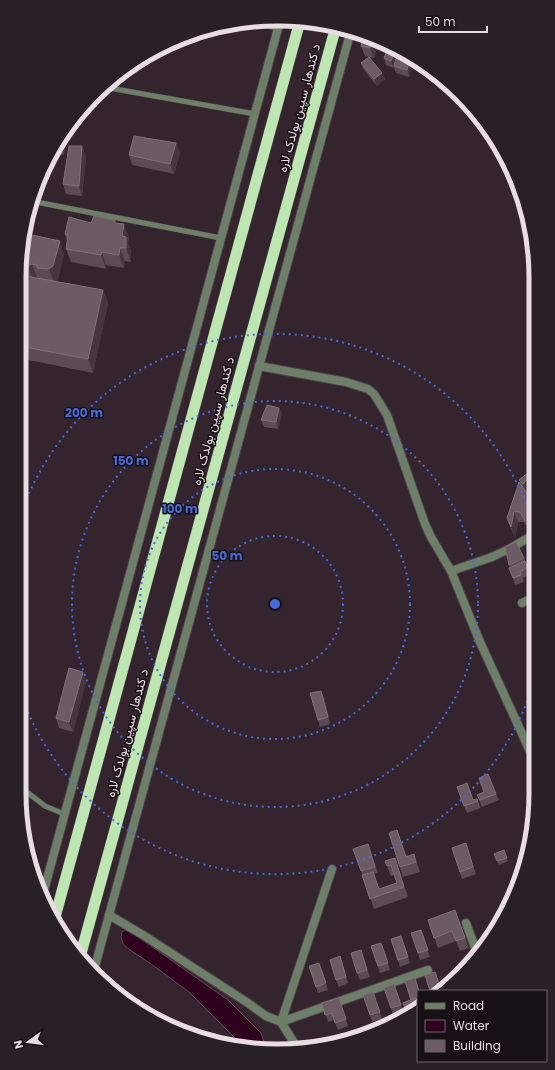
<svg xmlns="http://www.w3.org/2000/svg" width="555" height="1070" viewBox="0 0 555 1070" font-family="Poppins,Vazirmatn,sans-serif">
	<rect width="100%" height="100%" fill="#34242d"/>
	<polygon fill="#2f001e" stroke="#664259" points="125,930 131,932 228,1000 261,1033 266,1048 242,1045 189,992 154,966 130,950 123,944 121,936 122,932"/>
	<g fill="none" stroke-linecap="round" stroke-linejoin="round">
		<g stroke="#51424a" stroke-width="6">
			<g id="service">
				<polyline points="264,24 279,29"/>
				<polyline points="104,87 255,114"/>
				<polyline points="31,201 221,238"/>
				<polyline points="19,786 45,806 64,814"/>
			</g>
		</g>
		<g stroke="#51424a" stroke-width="10">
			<g id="minor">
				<polyline points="259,366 346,382 368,389 374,394 387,415 425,524 431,537 451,571 480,642 535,762"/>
				<polyline points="451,571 492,557 509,549 535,534"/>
				<polyline points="522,603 535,597"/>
				<polyline points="109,915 143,935 248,1003 266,1016 281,1022 298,1049"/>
				<polyline points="466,923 477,953"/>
				<polyline points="281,1022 332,869"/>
				<polyline points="281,1022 428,970"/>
			</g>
		</g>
		<g stroke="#51424a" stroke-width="10">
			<g id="tertiary">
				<polyline points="43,894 280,21"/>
				<polyline points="94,970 350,34"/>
			</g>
		</g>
		<g stroke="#51424a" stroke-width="12">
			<g id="trunk">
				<polyline points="55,917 300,21"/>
				<polyline points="80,957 335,30"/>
			</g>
		</g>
		<use href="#service" stroke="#6d7f68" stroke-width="5"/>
		<use href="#minor" stroke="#6d7f68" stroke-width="8"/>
		<use href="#tertiary" stroke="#6d7f68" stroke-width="8"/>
		<use href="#trunk" stroke="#bee6b2" stroke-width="11"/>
	</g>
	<g fill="#5c4b54">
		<polygon points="363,38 378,42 374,58 369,57 385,79 377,86 364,70 361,63 369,57 365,56 361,46"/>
		<polygon points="401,51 397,59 411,69 409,77 396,73 394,67 394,68 386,65 384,58"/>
		<polygon points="67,136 67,138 64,155 53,153"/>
		<polygon points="176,143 180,153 174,174 132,165 129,155"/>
		<polygon points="82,146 86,157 82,196 66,194 63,184"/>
		<polygon points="91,223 116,223 129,237 128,243 131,251 131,262 125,261 124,268 106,265 106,269 71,262 66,249 67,241 65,234"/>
		<polygon points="29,237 64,254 58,279 55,281 103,290 108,303 93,373 19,358 20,261"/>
		<polygon points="279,408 282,414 278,429 264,427 261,420"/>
		<polygon points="534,468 534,486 527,494 535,505 535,540 531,530 529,531 524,522 518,522 515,538 507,518 520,482 519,480"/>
		<polygon points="524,558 531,574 523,578 524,582 515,585 509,565"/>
		<polygon points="83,672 86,682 73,732 59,728 56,718"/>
		<polygon points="324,697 330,724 320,727 318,720"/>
		<polygon points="457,787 473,800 477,799 481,808 467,813"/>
		<polygon points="496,794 499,800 482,807 477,795"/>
		<polygon points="397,830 406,856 414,854 420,872 403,877 400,867"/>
		<polygon points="466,843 476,874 462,879 452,848"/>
		<polygon points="368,844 378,873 374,874 379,889 397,883 394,875 391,876 385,861 395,858 408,897 374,909 361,871"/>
		<polygon points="504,850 508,861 499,865 494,854"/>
		<polygon points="455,910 469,948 460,951 456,941 438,948 428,920"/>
		<polygon points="421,930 430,957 420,960 418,953"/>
		<polygon points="401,936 410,963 400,967 391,939"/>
		<polygon points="381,943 390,970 380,973 371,946"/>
		<polygon points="361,950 370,977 360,980 357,973"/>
		<polygon points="340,956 348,983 339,987 336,980"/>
		<polygon points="319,963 328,990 318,993 316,987"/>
		<polygon points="397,991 403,1012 393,1015 391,1008"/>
		<polygon points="373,992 382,1019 372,1022 370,1015"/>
		<polygon points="339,998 348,1026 338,1030 334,1020 328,1022 322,1003"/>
	</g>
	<g fill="#46353e">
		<polygon points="372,40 378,42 374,58 370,48"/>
		<polygon points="396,49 401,51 394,66 394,68 391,61"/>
		<polygon points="409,62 411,69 409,77 407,70"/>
		<polygon points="382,73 385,79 377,86 374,79"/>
		<polygon points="67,136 67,138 64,155 61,144"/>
		<polygon points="176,143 180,153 174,174 170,164"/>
		<polygon points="82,146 86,157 82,196 79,186"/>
		<polygon points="124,224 129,237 128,243 131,251 131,262 122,236"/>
		<polygon points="60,241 64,254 58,279 54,282 49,269"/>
		<polygon points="120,248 125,261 124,268 119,255"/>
		<polygon points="102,252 106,265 106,269 101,255"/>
		<polygon points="32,264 37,277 33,280 28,266"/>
		<polygon points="103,290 108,303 93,373 88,359"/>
		<polygon points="279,408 282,414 278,429 276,422"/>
		<polygon points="532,474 534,481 534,486 527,494 523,484"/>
		<polygon points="514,511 518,522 515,538 511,527"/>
		<polygon points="83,672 86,682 73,732 69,722"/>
		<polygon points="321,691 324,697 330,724 328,717"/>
	</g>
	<g fill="#6c5b63" stroke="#7f6f77">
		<polygon points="363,38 372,40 370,48 361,46"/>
		<polygon points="389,45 392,46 396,49 391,61 384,58"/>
		<polygon points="369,57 382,73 374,79 361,63"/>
		<polygon points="396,58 409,62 407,70 394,66"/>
		<polygon points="134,136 176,143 170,164 129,155"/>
		<polygon points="69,146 82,146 79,186 63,184"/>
		<polygon points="94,216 115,220 115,223 124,224 122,236 126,237 126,248 120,248 119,255 102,252 101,255 66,249 68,236 65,234 69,217 91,223"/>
		<polygon points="25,233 29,237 32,235 60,241 53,266 49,269 37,268 37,265 32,264 28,266 20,265 20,261 23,237"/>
		<polygon points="20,275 103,290 88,359 19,346"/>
		<polygon points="267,405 279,408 276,422 261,420"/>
		<polygon points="534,468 534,479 532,474 523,484 519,480"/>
		<polygon points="519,482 535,505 535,515 525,521 520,512 514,511 511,527 507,518"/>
		<polygon points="535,527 535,536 531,530"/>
		<polygon points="516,542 524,558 509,565 505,547"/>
		<polygon points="525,561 528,567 520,572 521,575 513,578 509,568"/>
		<polygon points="69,668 83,672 69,722 56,718"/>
		<polygon points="321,691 328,717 318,720 310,693"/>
		<polygon points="488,774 496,794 480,800 477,795 484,792 479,778"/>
		<polygon points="467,783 473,800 477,799 478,801 464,806 457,787"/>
		<polygon points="397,830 406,857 414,854 416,862 400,867 389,833"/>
		<polygon points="466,843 473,867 460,872 452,848"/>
		<polygon points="368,844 375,867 361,871 353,849"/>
		<polygon points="504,850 507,858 497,861 494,854"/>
		<polygon points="395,858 404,887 370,899 362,875 373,872 379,889 397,883 391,865 387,866 385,861"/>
		<polygon points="455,910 465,938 456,941 452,931 434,938 428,920"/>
		<polygon points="421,930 428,950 418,953 411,933"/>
		<polygon points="401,936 408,957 398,960 391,939"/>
		<polygon points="381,943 388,963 378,966 371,946"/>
		<polygon points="361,950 367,970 357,973 351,953"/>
		<polygon points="340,956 346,977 336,980 330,960"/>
		<polygon points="319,963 326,983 316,987 309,966"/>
		<polygon points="435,972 441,989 438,991 430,991 425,975"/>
		<polygon points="415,978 419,991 418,991 418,997 411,1000 405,981"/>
		<polygon points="394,984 401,1005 391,1008 384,988"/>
		<polygon points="373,992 380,1012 370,1015 363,995"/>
		<polygon points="418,997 418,1006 407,1013 403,1003"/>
		<polygon points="339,998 346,1019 335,1023 332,1013 325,1015 322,1003"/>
	</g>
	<g fill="none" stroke="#466bda" stroke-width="2" stroke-dasharray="2 4">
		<circle cx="275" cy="604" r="68"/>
		<circle cx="275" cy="604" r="135"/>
		<circle cx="275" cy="604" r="203"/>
		<path d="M535 678A270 270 0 0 1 20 692M20 516A270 270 0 0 1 535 530"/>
	</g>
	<g text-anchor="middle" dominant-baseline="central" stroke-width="3" stroke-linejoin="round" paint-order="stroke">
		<g font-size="13" fill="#e8dde2" stroke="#171014">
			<text transform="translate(299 108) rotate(-75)">د کندهار سپین بولدک لاره</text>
			<text transform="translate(213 421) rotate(-75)">د کندهار سپین بولدک لاره</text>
			<text transform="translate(127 733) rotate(-75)">د کندهار سپین بولدک لاره</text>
		</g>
	</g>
	<path d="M0 0H555V1070H0ZM277 26H278A251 251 0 0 1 529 277V793A251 251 0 0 1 278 1044H277A251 251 0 0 1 26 793V277A251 251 0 0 1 277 26Z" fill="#282024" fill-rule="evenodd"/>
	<path fill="none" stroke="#e8dde2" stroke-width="5" d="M277 26H278A251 251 0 0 1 529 277V793A251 251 0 0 1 278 1044H277A251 251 0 0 1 26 793V277A251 251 0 0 1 277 26Z"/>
	<circle cx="275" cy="604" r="6" fill="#466bda" stroke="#171014" stroke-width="2"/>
	<g font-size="12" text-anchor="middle" font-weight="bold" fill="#466bda" stroke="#171014" stroke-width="3" stroke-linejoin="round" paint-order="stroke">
		<text x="84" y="417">200 m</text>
		<text x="131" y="465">150 m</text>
		<text x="180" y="513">100 m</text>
		<text x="227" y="560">50 m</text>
	</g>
	<rect x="417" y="990" width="130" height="72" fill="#171014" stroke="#6b6266"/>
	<rect x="425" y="1003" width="20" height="6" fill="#6d7f68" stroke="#6b6266"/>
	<text x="453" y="1010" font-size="12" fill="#e8dde2">Road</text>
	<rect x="425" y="1020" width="20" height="12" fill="#2f001e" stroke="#6b6266"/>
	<text x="453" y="1030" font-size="12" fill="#e8dde2">Water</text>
	<rect x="425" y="1040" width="20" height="12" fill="#6c5b63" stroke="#6b6266"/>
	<text x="453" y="1050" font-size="12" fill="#e8dde2">Building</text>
	<g transform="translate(28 1042) rotate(256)" stroke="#171014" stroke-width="3" paint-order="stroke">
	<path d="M0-3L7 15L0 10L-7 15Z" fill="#e8dde2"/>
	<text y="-6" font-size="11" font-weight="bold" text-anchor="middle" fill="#e8dde2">N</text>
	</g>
	<path d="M419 26v6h68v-6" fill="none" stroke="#e8dde2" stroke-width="2"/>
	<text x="425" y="26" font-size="12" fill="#e8dde2" stroke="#171014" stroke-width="3" paint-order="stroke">50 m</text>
</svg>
